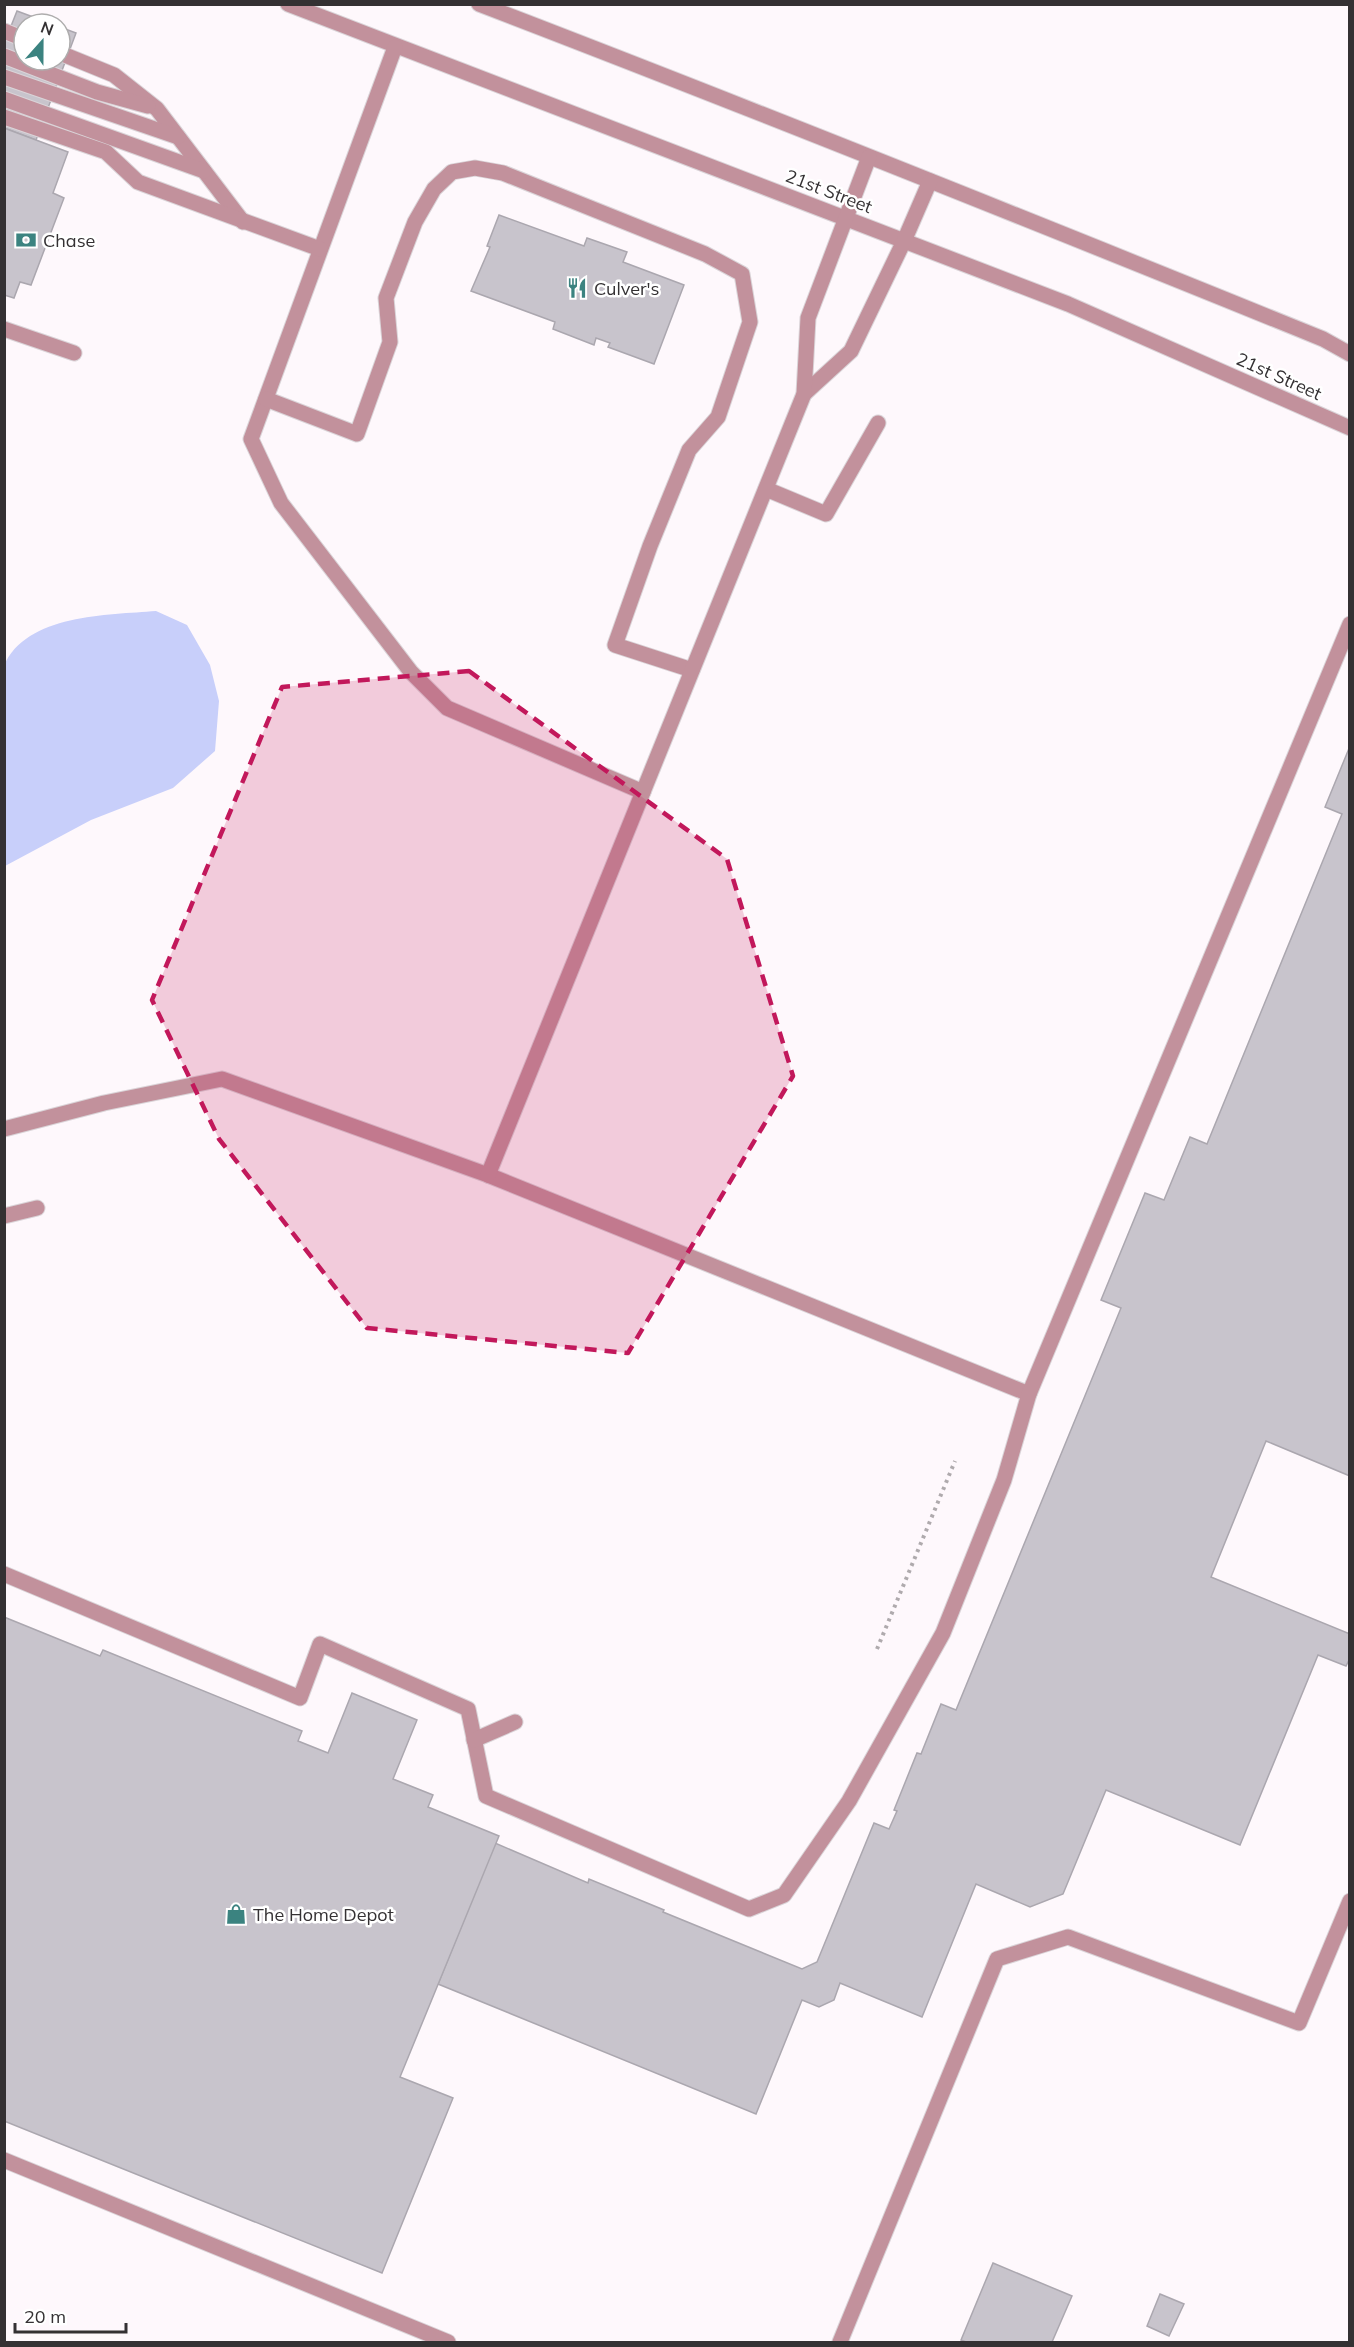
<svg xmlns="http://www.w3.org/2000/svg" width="1354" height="2347" viewBox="0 0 1354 2347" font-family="Mulish,sans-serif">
	<rect width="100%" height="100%" fill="#fef8fc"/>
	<path fill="#c8cffa" d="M156,611L187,625L210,665L219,701L215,751L173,788L91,820L5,866L4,666C26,614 108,615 156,611Z"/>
	<g fill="#c8c4cc" stroke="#aba7af" stroke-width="1.5">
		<polygon points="17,11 52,24 24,24 24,60 60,60 60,27 76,33 36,140 4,128 4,44"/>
		<polygon points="4,128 68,152 53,193 64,198 31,285 20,282 14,298 4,295"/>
		<polygon points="499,215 584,246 587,238 627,252 623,262 684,285 654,364 608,347 610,343 596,338 594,345 553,329 555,322 471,291 490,247 487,246"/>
		<polygon points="1350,746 1350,1476 1266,1441 1211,1577 1350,1634 1350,1658 1346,1666 1318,1655 1240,1845 1106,1790 1063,1894 1030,1907 976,1884 922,2017 840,1983 834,2000 819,2007 802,2000 756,2114 438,1984 495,1843 588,1883 589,1879 664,1910 663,1912 802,1969 817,1962 874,1823 889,1829 897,1811 894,1810 917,1753 921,1754 941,1704 956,1710 1121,1308 1101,1300 1145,1193 1164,1200 1190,1137 1207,1144 1342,814 1325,807"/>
		<polygon points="4,1617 100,1656 103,1650 302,1731 298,1741 328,1753 352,1693 417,1720 393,1779 433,1795 428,1807 499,1836 400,2077 453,2098 382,2273 4,2121"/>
		<polygon points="993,2263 1072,2296 1052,2342 966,2342 961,2340"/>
		<polygon points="1160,2294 1184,2304 1169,2336 1147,2326"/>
	</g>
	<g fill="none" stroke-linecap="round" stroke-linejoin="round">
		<g stroke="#dad4d8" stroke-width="17">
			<g id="minor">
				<polyline points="288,4 1068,304 1350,428"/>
				<path d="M479,4C761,112 1042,225 1323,339L1350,354"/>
				<polyline points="4,31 24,39"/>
				<polyline points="395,47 251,439 281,503 411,672 447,708 643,792"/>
				<polyline points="60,53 114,75 157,109 243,222"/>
				<polyline points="4,56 97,92 148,106"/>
				<polyline points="4,77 178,137"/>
				<polyline points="4,99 204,171"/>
				<polyline points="4,117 106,152 138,182 320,249"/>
				<polyline points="4,329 74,353"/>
				<polyline points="804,394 851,351 904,241 930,181"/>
				<polyline points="266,399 357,434 390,342 386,298 415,222 434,189 452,172 475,168 503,173 705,254 742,274 750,322 718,417 689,450 650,546 615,645 692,670"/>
				<polyline points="766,489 826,514 878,423"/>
				<polyline points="4,1129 104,1103 222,1079 488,1175 1029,1394"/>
				<polyline points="488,1175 804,394 808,318 869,157"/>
				<polyline points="4,1216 37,1208"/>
				<polyline points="4,1574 300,1698 320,1644 468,1709 486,1796 749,1909 784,1895 849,1801 943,1633 1004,1480 1029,1394 1350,624"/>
				<polyline points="474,1740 515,1722"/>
				<polyline points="4,2160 448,2342"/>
				<polyline points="840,2342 997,1959 1068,1937 1299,2023 1350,1901"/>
			</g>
		</g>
		<polyline stroke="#afaaad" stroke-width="4" stroke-dasharray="3 4.5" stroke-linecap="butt" points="877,1649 955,1461"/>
		<use href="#minor" stroke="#c2919c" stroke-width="15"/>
	</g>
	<path fill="#c2185b" fill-opacity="0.2" stroke="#c2185b" stroke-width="4.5" stroke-dasharray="12 8" stroke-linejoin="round" d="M469,671L727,859L793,1076L628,1353L367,1328L219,1139L152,1000L282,687Z"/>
	<defs>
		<g id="bank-bare" transform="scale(1.62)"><path d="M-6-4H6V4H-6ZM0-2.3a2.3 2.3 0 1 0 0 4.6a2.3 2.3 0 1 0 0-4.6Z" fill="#3b8380" stroke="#fff" stroke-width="2.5" paint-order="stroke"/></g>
		<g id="restaurant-bare" transform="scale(1.62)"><path d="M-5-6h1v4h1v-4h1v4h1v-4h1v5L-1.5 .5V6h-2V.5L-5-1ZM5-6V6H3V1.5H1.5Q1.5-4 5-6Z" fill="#3b8380" stroke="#fff" stroke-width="2.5" paint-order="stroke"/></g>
		<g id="shop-bare" transform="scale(1.62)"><path d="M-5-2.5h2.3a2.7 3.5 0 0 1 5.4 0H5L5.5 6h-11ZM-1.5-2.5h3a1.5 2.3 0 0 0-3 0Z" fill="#3b8380" stroke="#fff" stroke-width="2.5" paint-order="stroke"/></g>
	</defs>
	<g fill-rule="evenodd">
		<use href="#bank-bare" x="26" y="240"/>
		<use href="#restaurant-bare" x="577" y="288"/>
		<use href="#shop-bare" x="236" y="1914"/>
	</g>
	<g text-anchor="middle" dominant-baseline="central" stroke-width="5" stroke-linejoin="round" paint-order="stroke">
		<g font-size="18" fill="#343133" stroke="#fff">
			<text transform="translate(829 191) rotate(21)">21st Street</text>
			<text transform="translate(1279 376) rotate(24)">21st Street</text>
		</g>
		<g font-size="18" fill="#343133" stroke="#fff" text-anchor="start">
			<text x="43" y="240">Chase</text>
			<text x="594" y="288">Culver's</text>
			<text x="253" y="1914">The Home Depot</text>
		</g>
	</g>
	<rect width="1354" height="2347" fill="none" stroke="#343133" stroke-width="12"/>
	<g transform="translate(42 42) rotate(21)"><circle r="28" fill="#ffffff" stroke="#aeadad" stroke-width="1.5"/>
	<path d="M0-4.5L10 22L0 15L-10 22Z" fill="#3b8380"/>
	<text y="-9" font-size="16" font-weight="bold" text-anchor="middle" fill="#343133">N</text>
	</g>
	<path d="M15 2323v9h111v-9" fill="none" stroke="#343133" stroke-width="3"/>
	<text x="24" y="2323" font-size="18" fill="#343133" stroke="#ffffff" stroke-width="4.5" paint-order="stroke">20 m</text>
</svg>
